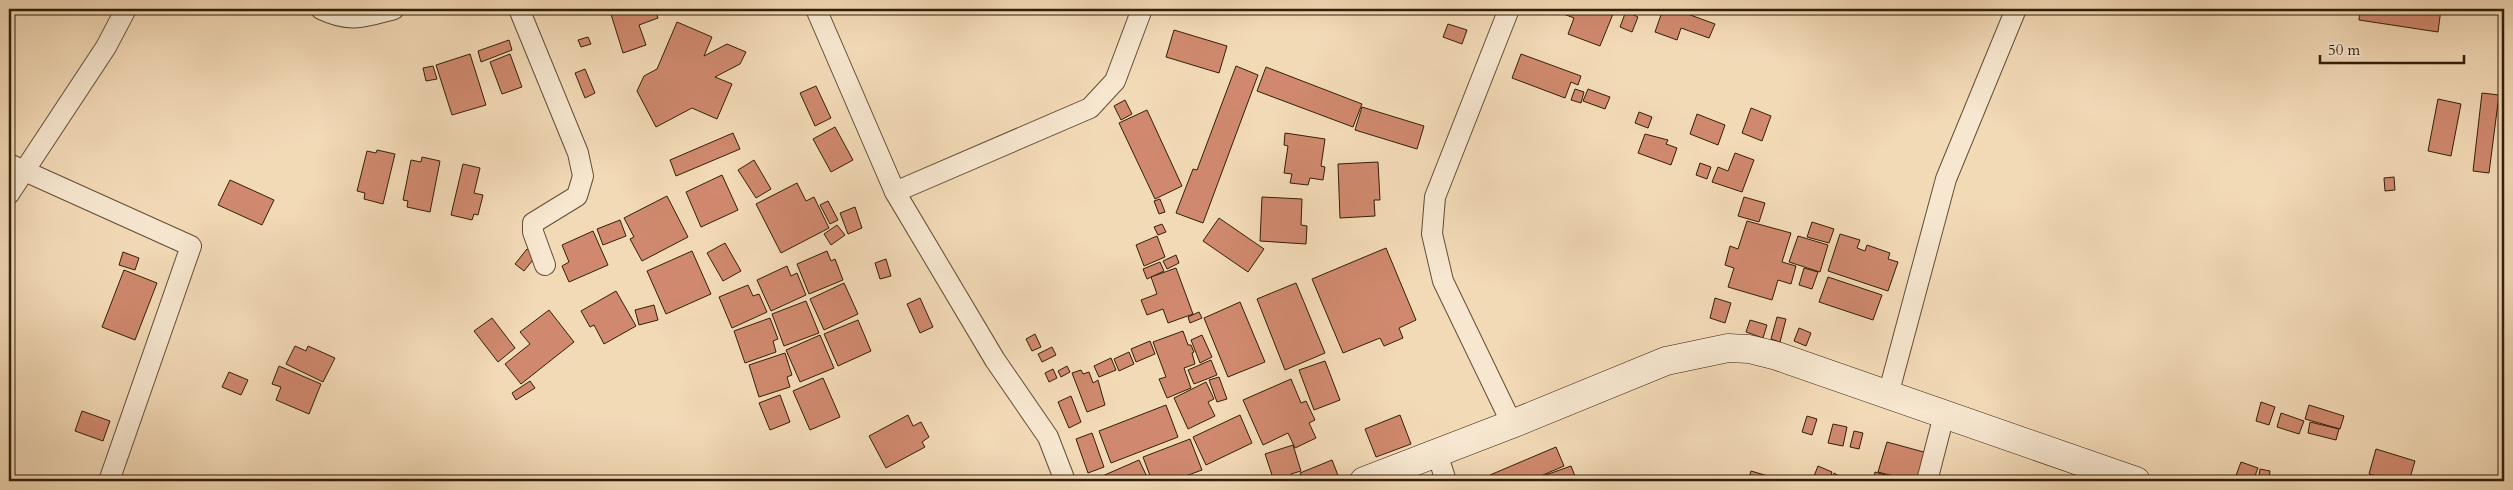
<svg xmlns="http://www.w3.org/2000/svg" width="2513" height="490" viewBox="0 0 2513 490" font-family="Cardo,serif">
	<rect width="100%" height="100%" fill="#f3dab7"/>
	<filter id="stains"><feTurbulence type="fractalNoise" baseFrequency=".004" numOctaves="4"/><feColorMatrix values="0 0 0 0 .2 0 0 0 0 .09 0 0 0 0 .02 0 0 0 .5 -.17"/></filter>
	<radialGradient id="worn" r=".72"><stop offset=".6" stop-color="#630" stop-opacity="0"/><stop offset="1" stop-color="#630" stop-opacity=".3"/></radialGradient>
	<g fill="#d0896e" stroke="#321f0a">
		<polygon points="618,9 655,9 658,18 639,25 646,45 623,53 610,11"/>
		<polygon points="1562,9 1615,9 1600,46 1568,34 1574,18 1561,13"/>
		<polygon points="1663,9 1674,9 1715,24 1709,38 1681,28 1677,40 1655,32"/>
		<polygon points="2360,9 2441,9 2438,32 2359,20"/>
		<polygon points="1626,11 1638,17 1632,32 1620,27"/>
		<polygon points="677,22 712,37 704,56 727,44 746,52 740,64 715,77 732,84 717,119 692,108 656,127 637,91 644,76 657,69"/>
		<polygon points="1448,24 1467,30 1462,44 1443,37"/>
		<polygon points="1174,30 1227,46 1219,73 1166,57"/>
		<polygon points="588,37 591,44 581,47 578,40"/>
		<polygon points="509,40 512,50 481,62 478,51"/>
		<polygon points="470,54 486,105 452,115 436,65"/>
		<polygon points="510,54 522,87 502,94 490,62"/>
		<polygon points="1521,54 1581,76 1578,85 1571,82 1565,98 1512,78"/>
		<polygon points="433,66 437,79 426,81 423,68"/>
		<polygon points="1236,66 1258,75 1203,223 1176,213 1193,169 1197,170"/>
		<polygon points="1266,67 1362,104 1353,127 1257,91"/>
		<polygon points="585,69 595,93 585,98 575,73"/>
		<polygon points="816,86 831,118 815,126 800,93"/>
		<polygon points="1575,89 1584,92 1581,103 1571,100"/>
		<polygon points="1588,89 1610,97 1605,109 1583,101"/>
		<polygon points="2482,93 2499,95 2489,173 2473,171"/>
		<polygon points="2438,99 2461,104 2451,156 2428,151"/>
		<polygon points="1125,100 1132,114 1121,120 1114,106"/>
		<polygon points="1362,107 1424,126 1417,149 1355,130"/>
		<polygon points="1751,108 1771,116 1762,141 1742,133"/>
		<polygon points="1147,110 1182,186 1155,199 1119,123"/>
		<polygon points="1639,112 1652,117 1648,128 1635,123"/>
		<polygon points="1697,114 1725,125 1718,145 1690,134"/>
		<polygon points="835,127 853,160 831,172 813,139"/>
		<polygon points="733,133 740,149 676,176 670,160"/>
		<polygon points="1285,133 1325,139 1321,166 1325,167 1323,180 1310,178 1308,185 1290,183 1292,174 1284,173 1288,146 1284,145"/>
		<polygon points="1645,134 1668,140 1666,144 1677,148 1671,165 1638,153"/>
		<polygon points="377,150 395,154 383,204 364,199 365,193 357,191 367,151 376,153"/>
		<polygon points="1735,153 1754,160 1742,192 1712,182 1718,167 1728,171"/>
		<polygon points="422,157 440,161 430,212 407,207 408,201 403,200 411,160 421,162"/>
		<polygon points="754,160 771,189 756,198 738,170"/>
		<polygon points="1378,162 1380,200 1374,200 1375,216 1340,218 1338,164"/>
		<polygon points="1700,163 1711,167 1707,179 1696,175"/>
		<polygon points="463,164 480,168 474,193 483,195 478,215 474,214 472,220 451,215"/>
		<polygon points="722,175 738,210 701,227 686,192"/>
		<polygon points="2394,177 2395,190 2385,191 2384,178"/>
		<polygon points="230,180 274,200 262,225 218,205"/>
		<polygon points="797,183 806,201 814,197 829,228 781,253 756,204"/>
		<polygon points="667,196 688,237 642,261 630,239 634,237 624,218"/>
		<polygon points="1262,197 1302,199 1301,225 1307,226 1306,244 1260,241"/>
		<polygon points="1744,197 1765,203 1759,222 1738,216"/>
		<polygon points="1160,199 1165,212 1159,214 1154,201"/>
		<polygon points="828,201 838,220 830,224 820,205"/>
		<polygon points="855,207 862,228 848,234 840,213"/>
		<polygon points="1219,218 1264,249 1248,272 1203,241"/>
		<polygon points="620,220 626,236 603,245 597,229"/>
		<polygon points="1747,221 1791,233 1782,262 1796,266 1791,284 1778,280 1772,300 1728,287 1734,268 1725,265 1730,246 1738,249"/>
		<polygon points="1812,222 1834,229 1829,243 1807,237"/>
		<polygon points="1162,224 1166,232 1158,235 1154,227"/>
		<polygon points="837,225 845,235 831,245 824,234"/>
		<polygon points="593,231 608,265 569,282 562,266 569,262 562,245"/>
		<polygon points="1840,234 1860,240 1857,248 1865,251 1867,245 1890,253 1888,259 1898,262 1888,291 1828,271"/>
		<polygon points="1157,236 1165,257 1144,266 1136,245"/>
		<polygon points="1798,236 1828,245 1820,272 1789,262"/>
		<polygon points="725,243 741,271 723,281 707,253"/>
		<polygon points="1386,248 1416,320 1399,328 1403,338 1384,346 1380,338 1343,353 1312,279"/>
		<polygon points="527,249 536,256 524,271 515,264"/>
		<polygon points="692,251 711,294 666,314 647,271"/>
		<polygon points="827,251 831,261 835,259 843,280 809,294 797,264"/>
		<polygon points="123,252 139,258 135,270 119,265"/>
		<polygon points="1176,255 1179,263 1167,269 1163,261"/>
		<polygon points="886,259 891,276 880,279 875,263"/>
		<polygon points="1160,262 1164,271 1147,279 1143,269"/>
		<polygon points="787,266 791,276 797,273 806,295 771,311 757,280"/>
		<polygon points="1176,268 1193,314 1168,323 1163,309 1147,315 1141,300 1157,294 1151,277"/>
		<polygon points="1804,268 1818,272 1812,289 1799,285"/>
		<polygon points="124,270 157,283 135,340 102,327"/>
		<polygon points="1828,277 1882,295 1873,320 1819,302"/>
		<polygon points="844,283 858,314 824,330 810,299"/>
		<polygon points="1296,283 1325,353 1285,370 1257,299"/>
		<polygon points="748,285 753,296 759,294 767,312 732,328 719,297"/>
		<polygon points="616,291 636,326 604,344 594,325 590,327 581,311"/>
		<polygon points="920,298 933,327 920,333 907,304"/>
		<polygon points="1715,298 1731,303 1725,323 1710,318"/>
		<polygon points="806,301 819,333 784,346 772,314"/>
		<polygon points="1240,302 1265,362 1228,377 1204,318"/>
		<polygon points="654,305 658,320 639,325 635,310"/>
		<polygon points="549,310 574,342 521,384 505,364 530,344 520,332"/>
		<polygon points="1199,312 1202,318 1190,323 1188,317"/>
		<polygon points="1777,317 1786,319 1780,342 1771,339"/>
		<polygon points="492,318 515,348 498,362 474,331"/>
		<polygon points="770,318 778,339 773,341 776,352 745,363 734,331"/>
		<polygon points="858,320 871,351 838,366 824,334"/>
		<polygon points="1750,320 1767,325 1763,338 1746,332"/>
		<polygon points="1799,328 1811,333 1806,346 1794,341"/>
		<polygon points="1183,331 1188,345 1191,345 1194,352 1192,353 1195,364 1184,368 1191,388 1167,398 1159,379 1166,377 1153,342"/>
		<polygon points="1035,334 1041,347 1032,351 1026,339"/>
		<polygon points="820,335 834,368 800,382 786,350"/>
		<polygon points="1202,335 1212,357 1200,363 1191,340"/>
		<polygon points="1150,341 1155,354 1136,362 1131,349"/>
		<polygon points="295,346 306,351 308,346 335,358 323,382 286,364"/>
		<polygon points="1052,347 1056,355 1042,362 1038,354"/>
		<polygon points="1129,352 1134,364 1119,371 1114,359"/>
		<polygon points="785,353 792,375 787,377 790,387 759,397 749,365"/>
		<polygon points="1111,358 1116,370 1099,377 1094,366"/>
		<polygon points="1211,360 1217,375 1194,384 1188,370"/>
		<polygon points="1325,361 1340,400 1314,410 1299,370"/>
		<polygon points="279,366 321,384 309,414 276,400 281,387 272,384"/>
		<polygon points="1067,366 1070,372 1061,377 1058,371"/>
		<polygon points="1053,369 1057,378 1049,382 1045,373"/>
		<polygon points="1081,370 1083,374 1089,372 1093,383 1098,380 1105,405 1087,412 1072,373"/>
		<polygon points="229,372 248,380 241,395 222,387"/>
		<polygon points="1219,377 1227,399 1217,402 1209,380"/>
		<polygon points="823,378 840,417 810,430 793,391"/>
		<polygon points="1291,379 1301,403 1306,401 1315,420 1309,423 1316,438 1295,448 1288,433 1263,445 1243,400"/>
		<polygon points="530,381 535,388 516,400 512,393"/>
		<polygon points="1206,382 1214,399 1208,402 1215,416 1188,429 1174,398"/>
		<polygon points="780,395 790,422 770,430 759,403"/>
		<polygon points="1071,396 1081,422 1069,428 1058,402"/>
		<polygon points="2261,402 2275,407 2269,425 2256,421"/>
		<polygon points="1166,405 1178,437 1111,463 1099,431"/>
		<polygon points="2309,405 2344,416 2340,429 2305,419"/>
		<polygon points="82,411 110,421 103,441 75,431"/>
		<polygon points="2281,413 2304,421 2299,434 2277,427"/>
		<polygon points="908,415 913,426 921,422 929,437 922,442 925,447 886,468 869,436"/>
		<polygon points="1240,415 1252,443 1206,465 1193,437"/>
		<polygon points="1400,415 1411,444 1376,457 1365,429"/>
		<polygon points="1807,416 1817,419 1812,435 1802,432"/>
		<polygon points="2310,422 2339,429 2336,440 2308,433"/>
		<polygon points="1833,424 1847,427 1843,446 1828,443"/>
		<polygon points="1854,431 1863,433 1859,449 1850,447"/>
		<polygon points="1092,433 1104,467 1088,473 1076,439"/>
		<polygon points="1190,439 1202,470 1172,481 1152,481 1143,457"/>
		<polygon points="1887,442 1931,454 1923,481 1912,481 1878,472"/>
		<polygon points="1293,445 1301,471 1291,474 1293,481 1274,481 1265,454"/>
		<polygon points="1556,447 1564,466 1529,481 1492,481 1490,475"/>
		<polygon points="2376,449 2415,461 2409,481 2393,481 2369,474"/>
		<polygon points="1139,460 1149,481 1091,481"/>
		<polygon points="1332,460 1339,478 1331,481 1303,481 1300,473"/>
		<polygon points="2241,462 2258,468 2253,481 2234,481"/>
		<polygon points="1571,466 1577,481 1542,481 1540,477"/>
		<polygon points="1818,466 1832,472 1829,481 1812,481"/>
		<polygon points="2260,469 2270,471 2269,478 2259,476"/>
		<polygon points="1751,471 1785,481 1748,481"/>
		<polygon points="1875,472 1905,481 1873,481"/>
		<polygon points="1834,473 1848,481 1830,480"/>
		<polygon points="1255,476 1257,479 1265,476 1267,481 1242,481"/>
	</g>
	<g fill="none" stroke-linecap="round" stroke-linejoin="round">
		<g stroke="#624e35" stroke-width="22">
			<g id="street">
				<path d="M321,9C350,23 364,17 394,9"/>
				<polyline points="519,9 578,153 583,176 577,196 533,223 533,232 545,265"/>
				<polyline points="816,9 895,192 995,360 1048,437 1065,481"/>
				<polyline points="1509,9 1435,197 1432,234 1443,281 1512,424"/>
				<polyline points="9,164 191,246 109,481"/>
				<polyline points="895,192 1090,108 1115,81 1142,9"/>
				<polyline points="9,194 106,47 126,9"/>
				<polyline points="1888,395 1946,179 2016,9"/>
				<polyline points="1437,453 1446,481"/>
				<polyline points="1927,481 1944,415"/>
			</g>
		</g>
		<g stroke="#321f0a" stroke-width="29">
			<polyline id="secondary" points="1364,481 1512,424 1666,361 1728,348 1749,349 1777,356 2136,481"/>
		</g>
		<use href="#street" stroke="#f7e7d0" stroke-width="20"/>
		<use href="#secondary" stroke="#f7e7d0" stroke-width="28"/>
	</g>
	<rect width="2513" height="490" fill="none" stroke="#f3dab7" stroke-width="30"/>
	<rect x="10" y="10" width="2493" height="470" fill="none" stroke="#321f0a" stroke-width="2.5"/>
	<rect x="15" y="15" width="2483" height="460" fill="none" stroke="#321f0a"/>
	<path d="M2320 55v8h144v-8" fill="none" stroke="#321f0a" stroke-width="2.5"/>
	<text x="2328" y="55" font-size="15" fill="#321f0a" stroke="#f7e7d0" stroke-width="4" paint-order="stroke">50 m</text>
	<rect width="100%" height="100%" filter="url(#stains)"/>
	<rect width="100%" height="100%" fill="url(#worn)"/>
</svg>
